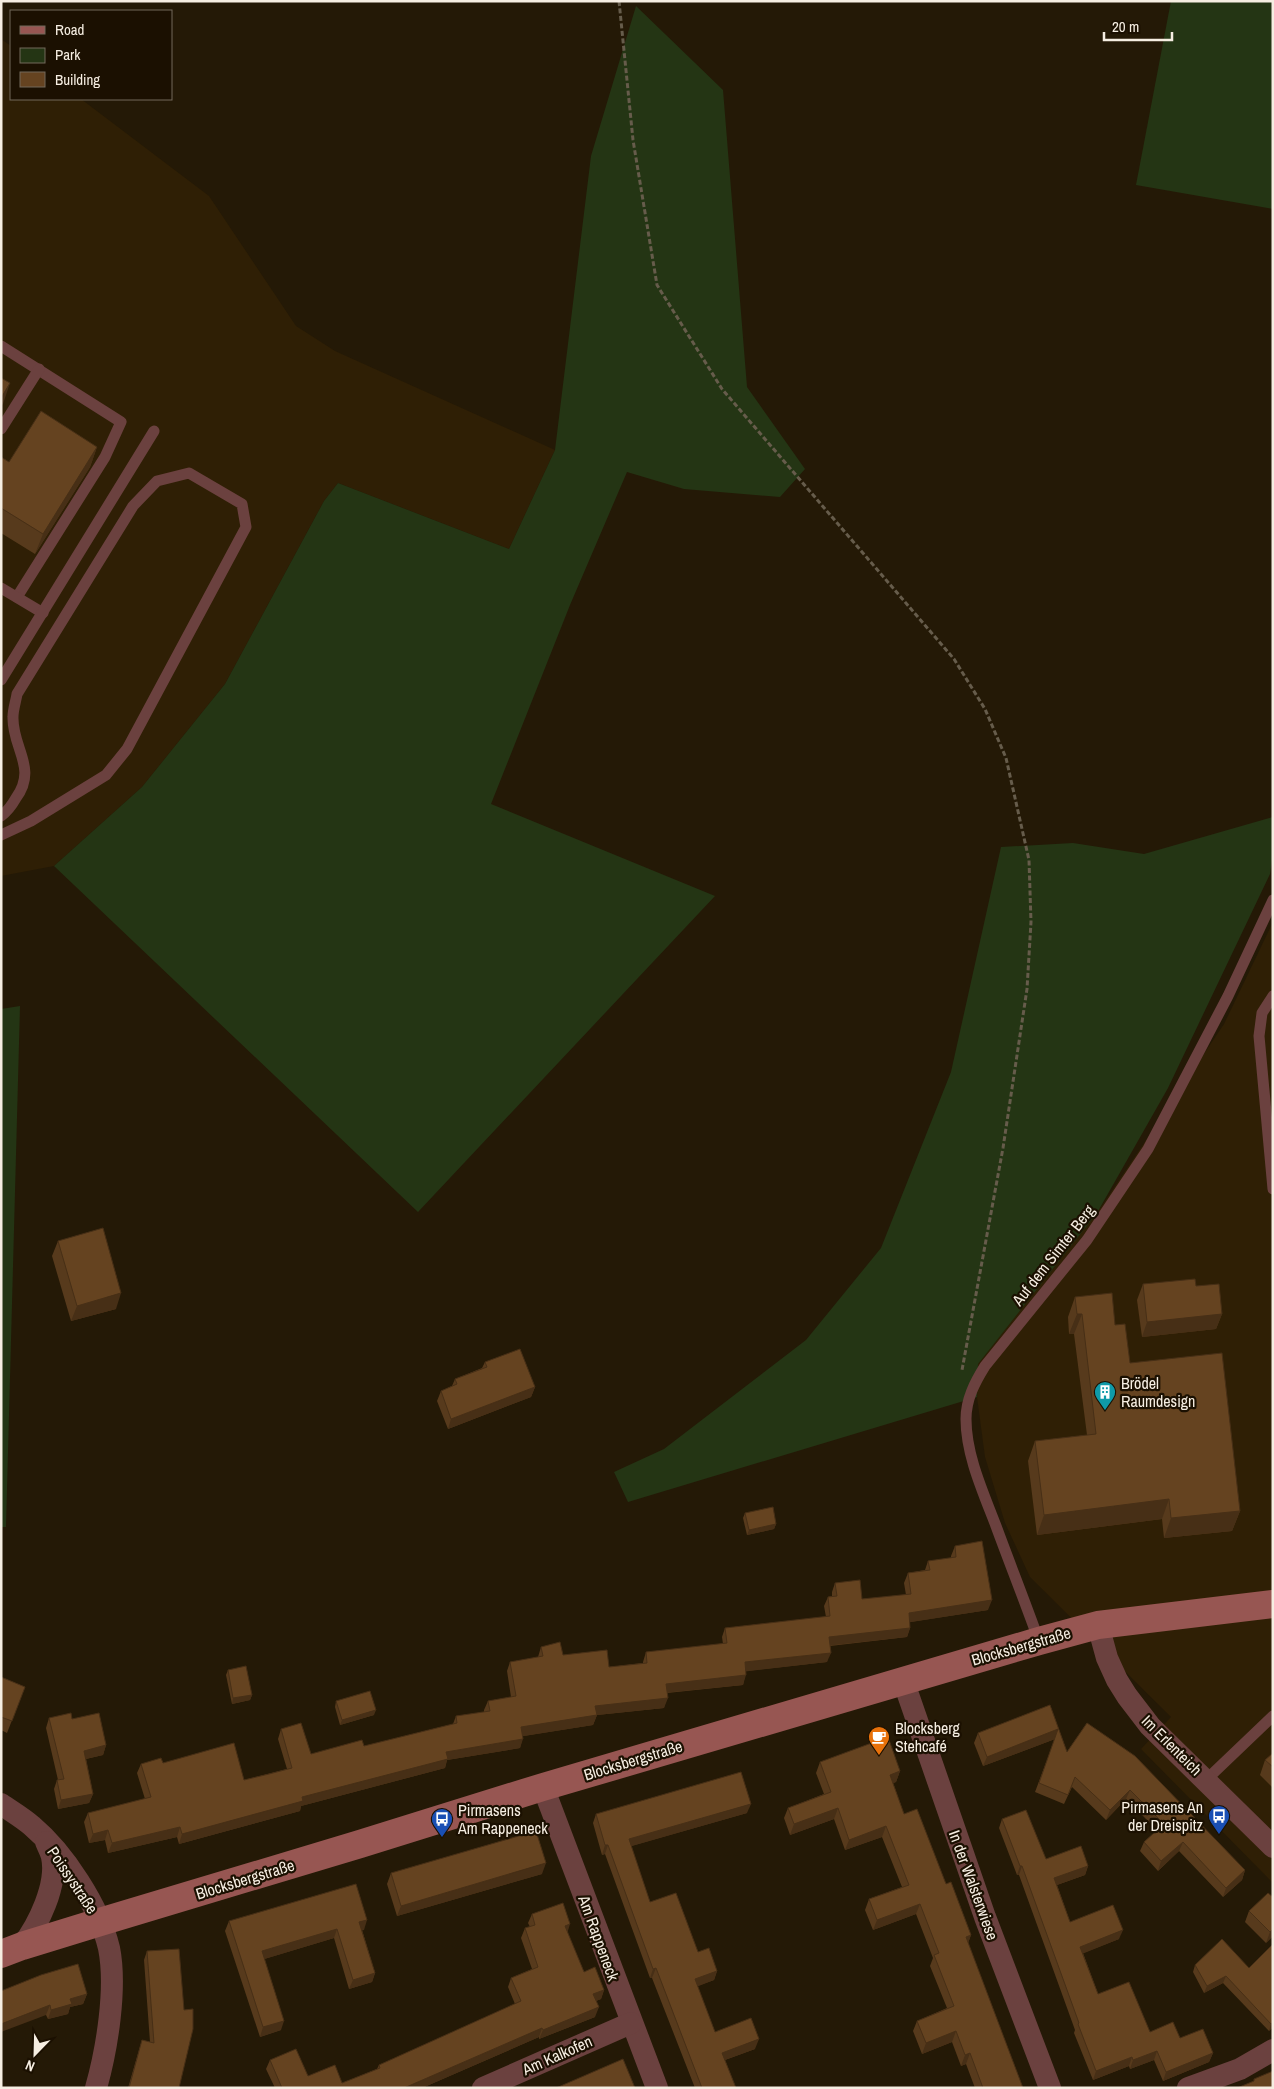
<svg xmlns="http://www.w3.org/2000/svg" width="1274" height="2089" viewBox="0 0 1274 2089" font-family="'Archivo Narrow',sans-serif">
	<rect width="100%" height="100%" fill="#241906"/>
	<g fill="#2f1f05">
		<polygon points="1,39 11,46 11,99 81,99 209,196 296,326 335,351 555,450 509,549 338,483 324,501 225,684 142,787 54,866 1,876"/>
		<polygon points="1273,922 1273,1883 1141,1749 1171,1717 1030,1577 1005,1523 985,1457 977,1397 978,1364 1097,1213 1224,1024"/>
	</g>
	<g fill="#243514">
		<polygon points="1171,1 1273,1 1273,209 1136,185"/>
		<polygon points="636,6 723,90 747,387 805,469 780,497 684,489 627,472 570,605 491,804 715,896 418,1212 54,866 142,787 225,684 324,501 338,483 509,549 555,450 591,156"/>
		<polygon points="1273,817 1273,854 1270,874 1168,1088 1097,1213 978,1364 977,1397 628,1502 614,1472 664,1449 806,1340 881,1248 951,1072 1001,847 1073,843 1144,854"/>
		<polygon points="20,1006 6,1527 1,1527 1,1009"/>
	</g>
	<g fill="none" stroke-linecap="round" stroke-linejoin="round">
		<polyline stroke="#665c4b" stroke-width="3" stroke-dasharray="5 2.5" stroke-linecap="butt" points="619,1 633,140 657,285 722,389 954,659 985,709 1006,758 1029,860 1031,922 1027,989 1003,1148 962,1370"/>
		<g stroke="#6b413f" stroke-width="11">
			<polyline points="1,346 121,422 105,457 17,597"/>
			<polyline points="1,429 39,369"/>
			<polyline points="1,588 43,613"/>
			<polyline points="1,680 154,431"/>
			<path d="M1,816C8,811 12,805 16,798C38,768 12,748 13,717C13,709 16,701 17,694L133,506L157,481L189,473L242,504L246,527L127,749L106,775L31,821L1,835"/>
			<polyline points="1273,996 1262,1013 1259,1036 1273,1189"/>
			<path d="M1039,1641C1025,1602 1010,1564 996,1526C983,1492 966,1455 966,1419C966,1399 975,1382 985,1366L1087,1240L1148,1149L1228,996L1273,900"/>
			<polyline points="1206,1780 1273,1716"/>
		</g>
		<g stroke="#6b413f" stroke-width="22">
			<polyline points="1098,1625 1107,1658 1117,1680 1127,1696 1150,1726 1273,1847"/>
			<polyline points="903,1680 985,1917 1050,2088"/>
			<polyline points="543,1787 657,2088"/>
			<path d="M1,1804C11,1811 23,1818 32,1826C64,1853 99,1906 109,1948C117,1988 107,2049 96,2088"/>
			<path d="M22,1946C38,1925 58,1885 52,1857C51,1852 48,1847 46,1842"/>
			<polyline points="483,2088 631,2023"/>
			<polyline points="1188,2088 1240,2069 1273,2050"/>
		</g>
		<polyline stroke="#975652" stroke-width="28" points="1,1954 22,1946 100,1922 360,1844 543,1787 1039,1641 1098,1625 1273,1604"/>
	</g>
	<g fill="#573a1c">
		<polygon points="97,447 90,467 35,554 1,533 1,457 9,462"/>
		<polygon points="58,1241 116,1309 71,1321 52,1256"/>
		<polygon points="1143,1284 1196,1286 1222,1314 1216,1329 1142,1337 1137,1300"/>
		<polygon points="1075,1297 1115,1325 1130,1363 1240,1511 1232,1531 1164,1538 1162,1519 1037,1535 1028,1461 1035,1441 1087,1435 1074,1334 1069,1334 1068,1317"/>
		<polygon points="485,1362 535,1387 531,1397 448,1429 437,1401 441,1391 452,1386 455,1379 482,1368"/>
		<polygon points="745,1513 776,1524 774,1529 747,1535 743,1518"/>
		<polygon points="955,1546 988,1610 910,1622 910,1628 907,1637 830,1646 827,1662 746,1671 743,1685 667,1693 664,1708 597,1715 593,1725 523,1736 520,1748 447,1760 445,1768 301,1806 300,1811 179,1844 177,1837 108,1853 105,1840 89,1843 84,1822 88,1813 145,1799 137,1773 141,1764 163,1763 244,1780 287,1769 278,1739 281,1729 311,1754 364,1746 453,1724 456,1716 484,1712 484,1710 488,1701 511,1697 507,1671 510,1662 538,1657 541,1647 563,1655 609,1667 643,1663 643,1662 646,1652 723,1644 722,1637 725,1628 826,1617 824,1606 828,1597 832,1596 832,1592 835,1583 862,1599 906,1595 904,1583 908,1573 925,1570 928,1561 951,1558 951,1556"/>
		<polygon points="228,1670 252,1695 250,1700 232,1704 226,1675"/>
		<polygon points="1,1677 25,1687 7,1733 1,1730"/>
		<polygon points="336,1701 374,1715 340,1725 335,1707"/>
		<polygon points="1050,1705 1067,1752 1087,1723 1245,1870 1242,1880 1223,1897 1179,1851 1158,1871 1140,1851 1144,1842 1157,1830 1126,1799 1106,1820 1072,1787 1064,1804 1035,1792 1055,1739 983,1766 974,1743 978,1733"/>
		<polygon points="49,1718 72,1719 106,1745 103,1755 86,1759 93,1794 89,1803 58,1809 54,1789 57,1780 58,1780 46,1728"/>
		<polygon points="1273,1753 1273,1788 1260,1775 1265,1760"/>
		<polygon points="820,1762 900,1771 896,1782 893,1783 904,1814 946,1884 971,1935 968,1943 1023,2088 975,2088 966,2064 961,2066 952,2042 922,2054 913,2031 917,2021 947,2008 930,1966 933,1958 916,1914 873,1930 865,1910 869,1899 902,1887 882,1837 845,1850 834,1819 790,1835 784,1818 788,1808 824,1794 816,1773"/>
		<polygon points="747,1813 631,1846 650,1902 717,1971 714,1980 697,1986 715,2032 755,2049 725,2060 736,2088 695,2088 652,1978 650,1978 605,1854 602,1855 593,1823 596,1814"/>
		<polygon points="1002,1819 1046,1859 1088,1866 1085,1875 1057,1885 1070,1922 1119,1939 1083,1953 1098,1994 1150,2032 1180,2038 1213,2053 1209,2062 1163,2081 1154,2060 1130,2069 1129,2066 1093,2080 1074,2033 1075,2030 1019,1875 1017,1875 999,1828"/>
		<polygon points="391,1873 542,1874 397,1916 387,1884"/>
		<polygon points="1273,1897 1273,1936 1266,1943 1245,1922 1249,1911"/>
		<polygon points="532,1914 567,1932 584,1972 604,1990 601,1999 596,2001 595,2017 539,2039 539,2037 422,2088 275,2088 266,2069 270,2060 308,2076 342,2083 377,2069 379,2065 515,2004 508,1987 511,1978 532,1969 521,1938 525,1928 530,1927 528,1923"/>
		<polygon points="229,1921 364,1930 362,1930 375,1973 372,1982 349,1989 334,1938 264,1959 281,2030 260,2037 225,1931"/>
		<polygon points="147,1951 179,2088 128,2088 139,2050 142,2040 150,2042 144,1960"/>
		<polygon points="1195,1965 1249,1968 1273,2027 1269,2031 1223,1983 1204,1993 1193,1972"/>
		<polygon points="1,1991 87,1994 83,2004 70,2007 68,2014 48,2019 46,2015"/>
	</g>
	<g fill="#472f16">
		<polygon points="10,383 3,404 1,406 1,398"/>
		<polygon points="97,447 90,467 35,554 43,534"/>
		<polygon points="121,1293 116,1309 71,1321 77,1306"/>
		<polygon points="1077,1314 1082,1314 1074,1334 1069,1334"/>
		<polygon points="1222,1314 1216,1329 1142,1337 1147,1322"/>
		<polygon points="535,1387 531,1397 448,1429 451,1419"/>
		<polygon points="1169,1499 1162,1519 1037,1535 1044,1515"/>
		<polygon points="1240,1511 1232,1531 1164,1538 1171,1518"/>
		<polygon points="776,1524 774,1529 747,1535 749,1530"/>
		<polygon points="992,1600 988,1610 905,1623 909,1613"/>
		<polygon points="910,1628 907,1637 825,1646 829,1637"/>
		<polygon points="831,1653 827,1662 741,1672 745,1662"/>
		<polygon points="746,1675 743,1685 663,1693 666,1684"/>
		<polygon points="252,1695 250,1700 232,1704 233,1698"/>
		<polygon points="668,1698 664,1708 597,1715 593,1725 518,1737 521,1727 595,1706"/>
		<polygon points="376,1710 374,1715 340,1725 342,1720"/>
		<polygon points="1058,1729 1055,1739 983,1766 987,1757"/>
		<polygon points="523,1739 520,1748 447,1760 445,1768 301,1806 300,1811 179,1844 182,1834 446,1752"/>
		<polygon points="106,1745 103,1755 81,1760 84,1751"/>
		<polygon points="900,1771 896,1782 886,1786 890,1775"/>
		<polygon points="1130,1790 1126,1799 1106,1820 1110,1810"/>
		<polygon points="93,1794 89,1803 58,1809 61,1800"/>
		<polygon points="751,1804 747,1813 625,1848 629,1839"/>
		<polygon points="838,1808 834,1819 790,1835 794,1824"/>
		<polygon points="886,1826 882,1837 845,1850 849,1840"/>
		<polygon points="180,1827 177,1837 108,1853 112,1843"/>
		<polygon points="108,1830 105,1840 89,1843 93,1834"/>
		<polygon points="1183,1842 1179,1851 1158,1871 1161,1861"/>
		<polygon points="605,1845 608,1845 605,1854 602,1855"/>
		<polygon points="546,1863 542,1874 397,1916 401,1906"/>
		<polygon points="1020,1866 1022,1866 1019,1875 1017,1875"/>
		<polygon points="1088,1866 1085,1875 1051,1887 1054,1878"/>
		<polygon points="1245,1870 1242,1880 1223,1897 1226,1888"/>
		<polygon points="920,1904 916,1914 873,1930 877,1920"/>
		<polygon points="367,1920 364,1930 356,1932 359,1922"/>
		<polygon points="570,1924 567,1934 565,1926"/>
		<polygon points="337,1929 334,1938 258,1961 262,1951"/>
		<polygon points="1273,1929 1273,1936 1266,1943 1270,1932"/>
		<polygon points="1123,1930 1119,1939 1077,1956 1080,1947"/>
		<polygon points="971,1935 967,1946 966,1937"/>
		<polygon points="656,1968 652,1978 650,1978 653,1969"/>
		<polygon points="717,1971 714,1980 691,1989 695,1979"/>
		<polygon points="375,1973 372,1982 349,1989 353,1980"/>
		<polygon points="1226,1976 1223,1983 1204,1993 1207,1986"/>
		<polygon points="604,1990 601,1999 590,2003 593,1994"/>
		<polygon points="87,1994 83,2004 70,2007 68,2014 48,2019 51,2010 70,1999"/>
		<polygon points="50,2005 46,2015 1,2032 1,2024"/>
		<polygon points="599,2007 595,2017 539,2039 543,2030"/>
		<polygon points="284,2021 281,2030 260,2037 263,2027"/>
		<polygon points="1273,2023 1273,2027 1269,2031 1271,2024"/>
		<polygon points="542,2028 539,2037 422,2088 404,2088"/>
		<polygon points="956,2031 952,2042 922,2054 926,2043"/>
		<polygon points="759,2039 755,2049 719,2062 722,2053"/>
		<polygon points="1157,2051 1154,2060 1130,2069 1133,2060"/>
		<polygon points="970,2053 966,2064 961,2066 965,2055"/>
		<polygon points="1213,2053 1209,2062 1163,2081 1166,2072"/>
		<polygon points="1132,2057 1129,2066 1093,2080 1096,2071"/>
	</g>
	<g fill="#654320" stroke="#472f16">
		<polygon points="1,378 10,383 1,398"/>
		<polygon points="41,411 97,447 43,534 1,508 1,457 9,462"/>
		<polygon points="103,1228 121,1293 77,1306 58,1241"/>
		<polygon points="1195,1279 1196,1286 1219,1284 1222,1314 1147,1322 1143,1284"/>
		<polygon points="1112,1293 1115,1325 1125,1324 1130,1363 1222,1353 1240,1511 1171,1518 1169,1499 1044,1515 1035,1441 1096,1434 1082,1314 1077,1314 1075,1297"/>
		<polygon points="520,1349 535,1387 451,1419 441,1391 457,1384 455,1379 487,1367 485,1362"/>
		<polygon points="773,1507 776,1524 749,1530 745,1513"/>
		<polygon points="982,1541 992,1600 909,1613 910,1628 829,1637 831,1653 745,1662 746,1675 666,1684 668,1698 595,1706 597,1715 521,1727 523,1739 446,1752 448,1759 302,1797 303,1801 182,1834 180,1827 112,1843 108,1830 93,1834 88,1813 151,1797 141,1764 161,1758 163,1763 234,1743 244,1780 269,1774 292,1768 281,1729 301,1723 311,1754 362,1740 364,1746 457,1723 456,1716 490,1711 488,1701 516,1696 510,1662 543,1656 541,1647 560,1642 563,1655 607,1650 609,1667 647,1663 646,1652 727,1643 725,1628 830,1616 828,1597 837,1596 835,1583 860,1580 862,1599 911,1594 908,1573 930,1570 928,1561 956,1557 955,1546"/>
		<polygon points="246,1666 252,1695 233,1698 228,1670"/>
		<polygon points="1,1677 25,1687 12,1721 1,1717"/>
		<polygon points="370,1691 376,1710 342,1720 336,1701"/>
		<polygon points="1050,1705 1067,1752 1087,1723 1135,1756 1245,1870 1226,1888 1183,1842 1161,1861 1144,1842 1164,1824 1130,1790 1110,1810 1075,1777 1068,1795 1039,1783 1058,1729 987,1757 978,1733"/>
		<polygon points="71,1713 72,1719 99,1713 106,1745 84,1751 93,1794 61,1800 57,1780 64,1779 49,1718"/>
		<polygon points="888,1737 900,1771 890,1775 904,1814 917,1809 946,1884 951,1882 971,1935 966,1937 1023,2088 983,2088 970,2053 965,2055 956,2031 926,2043 917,2021 954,2006 934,1955 939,1953 920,1904 877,1920 869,1899 909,1885 886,1826 849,1840 838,1808 794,1824 788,1808 831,1792 820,1762"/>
		<polygon points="1273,1753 1273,1767 1265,1760"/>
		<polygon points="741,1772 751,1804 629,1839 650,1902 676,1893 698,1952 709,1948 717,1971 695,1979 715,2032 751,2018 759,2039 722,2053 736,2088 702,2088 656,1968 653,1969 608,1845 605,1845 596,1814"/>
		<polygon points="1026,1810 1046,1859 1081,1846 1088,1866 1054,1878 1070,1922 1113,1905 1123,1930 1080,1947 1098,1994 1129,1982 1150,2032 1173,2022 1180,2038 1203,2029 1213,2053 1166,2072 1157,2051 1133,2060 1132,2057 1096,2071 1078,2024 1079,2023 1022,1866 1020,1866 1002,1819"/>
		<polygon points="536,1831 546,1863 401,1906 391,1873"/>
		<polygon points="356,1884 367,1920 359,1922 375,1973 353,1980 337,1929 262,1951 284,2021 263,2027 229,1921"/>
		<polygon points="1268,1893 1273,1897 1273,1929 1270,1932 1249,1911"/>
		<polygon points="563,1903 570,1924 565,1926 584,1972 595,1967 604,1990 593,1994 599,2007 543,2030 542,2028 404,2088 282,2088 270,2060 296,2049 308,2076 335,2065 342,2083 380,2068 379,2065 521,2001 511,1978 538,1967 525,1928 535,1925 532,1914"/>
		<polygon points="1222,1939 1249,1968 1273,1944 1273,2023 1271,2024 1226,1976 1207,1986 1195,1965"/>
		<polygon points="179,1949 184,2010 193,2009 193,2029 179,2088 129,2088 142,2040 154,2043 147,1951"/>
		<polygon points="78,1964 87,1994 70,1999 72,2004 51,2010 50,2005 1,2024 1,1991 41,1975"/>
		<polygon points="623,2059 635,2088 556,2088"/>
		<polygon points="1273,2071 1273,2088 1237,2088 1254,2081 1254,2079"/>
	</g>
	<defs>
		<g id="building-pin" transform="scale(1.125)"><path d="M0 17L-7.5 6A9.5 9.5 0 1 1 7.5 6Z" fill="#0f9aa8" stroke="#1b1001"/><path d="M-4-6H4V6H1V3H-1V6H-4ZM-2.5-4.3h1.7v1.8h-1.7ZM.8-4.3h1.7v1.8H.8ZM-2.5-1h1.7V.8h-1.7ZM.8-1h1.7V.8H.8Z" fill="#fff"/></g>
		<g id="cafe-pin" transform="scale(1.125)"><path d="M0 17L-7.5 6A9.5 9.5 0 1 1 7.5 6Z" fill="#e8710a" stroke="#1b1001"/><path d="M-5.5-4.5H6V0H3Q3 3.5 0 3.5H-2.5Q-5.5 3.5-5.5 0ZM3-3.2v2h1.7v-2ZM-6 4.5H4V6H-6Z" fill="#fff"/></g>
		<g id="bus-pin" transform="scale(1.125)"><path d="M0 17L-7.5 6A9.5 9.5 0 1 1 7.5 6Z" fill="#1a4fb4" stroke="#1b1001"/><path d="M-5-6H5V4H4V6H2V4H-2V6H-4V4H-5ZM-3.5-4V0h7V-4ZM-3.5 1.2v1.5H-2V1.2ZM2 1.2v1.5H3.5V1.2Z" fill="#fff"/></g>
	</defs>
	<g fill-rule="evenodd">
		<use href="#building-pin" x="1105" y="1392"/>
		<use href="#cafe-pin" x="879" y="1737"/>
		<use href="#bus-pin" x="1219" y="1816"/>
		<use href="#bus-pin" x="442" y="1819"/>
	</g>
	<g text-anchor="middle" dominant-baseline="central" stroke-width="4.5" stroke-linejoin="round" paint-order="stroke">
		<g font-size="16" fill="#f6eee2" stroke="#1b1001">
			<text transform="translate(1053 1255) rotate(-52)">Auf dem Simter Berg</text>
			<text transform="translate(1021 1646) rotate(-16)">Blocksbergstraße</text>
			<text transform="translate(1172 1745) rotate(45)">Im Erlenteich</text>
			<text transform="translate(633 1760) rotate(-17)">Blocksbergstraße</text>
			<text transform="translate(245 1879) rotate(-17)">Blocksbergstraße</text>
			<text transform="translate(73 1880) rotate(56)">Poissystraße</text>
			<text transform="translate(974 1885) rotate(70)">In der Walsterwiese</text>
			<text transform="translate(599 1938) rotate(70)">Am Rappeneck</text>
			<text transform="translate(557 2055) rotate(-24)">Am Kalkofen</text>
		</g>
		<g font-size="16" fill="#f6eee2" stroke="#1b1001" text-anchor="start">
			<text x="1121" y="1383">Brödel<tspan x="1121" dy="18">Raumdesign</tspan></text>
			<text x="895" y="1728">Blocksberg<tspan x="895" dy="18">Stehcafé</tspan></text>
			<text x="1203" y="1807" text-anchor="end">Pirmasens An<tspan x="1203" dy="18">der Dreispitz</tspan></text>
			<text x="458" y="1810">Pirmasens<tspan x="458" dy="18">Am Rappeneck</tspan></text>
		</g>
	</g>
	<rect width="1274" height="2089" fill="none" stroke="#f6eee2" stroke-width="5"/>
	<rect x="10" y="10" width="162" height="90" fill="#1b1001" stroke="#73695b"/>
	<rect x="20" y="26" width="25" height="8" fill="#975652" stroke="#73695b"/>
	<text x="55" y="35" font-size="15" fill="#f6eee2">Road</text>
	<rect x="20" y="48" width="25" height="15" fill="#243514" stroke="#73695b"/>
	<text x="55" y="60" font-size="15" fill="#f6eee2">Park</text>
	<rect x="20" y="72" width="25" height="15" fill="#654320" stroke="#73695b"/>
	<text x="55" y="85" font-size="15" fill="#f6eee2">Building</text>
	<g transform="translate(35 2054) rotate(203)" stroke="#1b1001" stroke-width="4" paint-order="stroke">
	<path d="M0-4L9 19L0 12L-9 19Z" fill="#f6eee2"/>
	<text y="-8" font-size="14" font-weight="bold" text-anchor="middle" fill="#f6eee2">N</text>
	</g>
	<path d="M1104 32v8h68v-8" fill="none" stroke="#f6eee2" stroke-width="2.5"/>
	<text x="1112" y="32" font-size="15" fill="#f6eee2" stroke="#1b1001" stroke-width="4" paint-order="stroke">20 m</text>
</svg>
